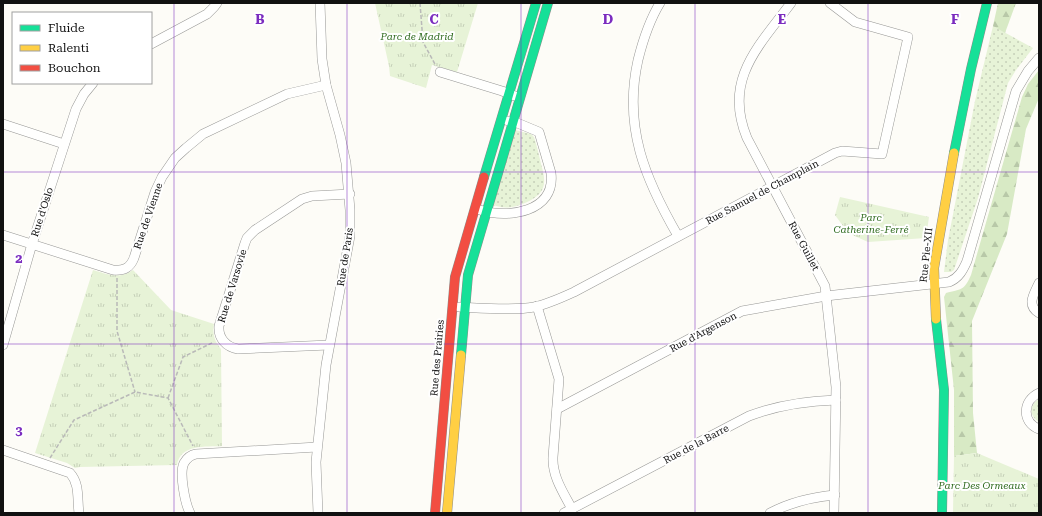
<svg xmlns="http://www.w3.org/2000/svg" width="1042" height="516" viewBox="0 0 1042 516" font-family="'Roboto Serif',serif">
	<defs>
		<pattern id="grass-dots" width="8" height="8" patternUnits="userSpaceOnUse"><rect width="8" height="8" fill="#e7f3d7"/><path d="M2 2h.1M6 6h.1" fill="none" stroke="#c5cfb8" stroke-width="1.8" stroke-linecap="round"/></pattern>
		<pattern id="forest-firs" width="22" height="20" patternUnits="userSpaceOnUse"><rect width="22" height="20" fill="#d8eac5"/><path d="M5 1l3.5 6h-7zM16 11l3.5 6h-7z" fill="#b8c8a8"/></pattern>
		<pattern id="park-tufts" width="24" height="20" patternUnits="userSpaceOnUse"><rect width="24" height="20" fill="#e7f3d7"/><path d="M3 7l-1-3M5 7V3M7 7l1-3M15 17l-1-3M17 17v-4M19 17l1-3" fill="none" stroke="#c5cfb8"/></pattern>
	</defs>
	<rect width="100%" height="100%" fill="#fdfcf7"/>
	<g fill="url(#grass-dots)">
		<polygon points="993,26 1033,48 1016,70 1008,83 978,198 954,270 951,272 944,272 948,240 975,101"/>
		<path d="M515,130L531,134L534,137C537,146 539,155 541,164C547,184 546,194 525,203C514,208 504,209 493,205Z"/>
		<path d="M1039,399V422C1029,416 1029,405 1039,399Z"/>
	</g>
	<g fill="url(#forest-firs)">
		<polygon points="998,3 1016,3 1005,33 993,26"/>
		<path d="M1039,70V98L1026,129L1007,234L972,321L973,413L977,453L954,456V390L944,297L946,293C961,289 964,291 971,275L1022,97L1028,84Z"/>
	</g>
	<g fill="url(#park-tufts)">
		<polygon points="375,3 478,3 457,72 432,65 426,88 390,76 389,66"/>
		<polygon points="840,197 929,217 926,238 868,242 848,233 835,215"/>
		<path d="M93,270C107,274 119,280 133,270L171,310L214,324C212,334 215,342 221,349L222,446C206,447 180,444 177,465L80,467L75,468L67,463L35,453Z"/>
		<polygon points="977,453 1039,479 1039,513 953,513 954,456"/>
	</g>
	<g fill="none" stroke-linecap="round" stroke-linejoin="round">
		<g stroke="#979795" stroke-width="10">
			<g id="street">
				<path d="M660,3C649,21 643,40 638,60C623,127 645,179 678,236"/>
				<path d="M791,3C758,47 723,80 747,138L825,286L836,387L834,513"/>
				<polyline points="151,44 207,14 214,7 217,3"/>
				<polyline points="440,72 502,91 515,96"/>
				<polyline points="3,124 64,144"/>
				<path d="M480,210C508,219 556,212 551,173L539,132L515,122L508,121"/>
				<path d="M3,235L113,270C124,271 130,268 134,258L155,192L162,177L175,158L186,148L203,134L287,94L326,85"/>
				<path d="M1039,283C1034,294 1026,305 1039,313"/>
				<path d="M537,306L559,379L553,457C552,476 563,492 572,509"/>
				<path d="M459,307C481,308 513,311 534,307C548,304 561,298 574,292L835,153L842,151L882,154L908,37L855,22L830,3"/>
				<polyline points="3,345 32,244 76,109 84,94 93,83"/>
				<path d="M329,345L238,349C226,347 218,338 219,326L245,243L247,238L255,230L302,199L312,196L350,194"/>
				<path d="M1039,393C1023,400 1021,422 1039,429"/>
				<path d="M557,409L742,311L826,296L949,282C959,278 963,270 967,261L1016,91L1028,71L1039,58"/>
				<path d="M3,450L70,473C80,484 77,499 79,513"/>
				<path d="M190,513C185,503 179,473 184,463C187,458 190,455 196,454L317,447"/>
				<polyline points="318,513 316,462 326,365 350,236 350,210 346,163 340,135 326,85 322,59 320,3"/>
				<path d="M564,513L749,416C778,405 805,401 836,400"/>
				<path d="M770,513C791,502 812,497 835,495"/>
			</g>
		</g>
		<g stroke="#8e8d8b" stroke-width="10">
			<g id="fast">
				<polyline points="954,153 971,69 987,3"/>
				<polyline points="484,177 536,3"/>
				<polyline points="936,319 944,390 942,513"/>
				<polyline points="461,355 468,275 548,3"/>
			</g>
		</g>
		<g stroke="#8e8d8b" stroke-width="10">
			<g id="slow">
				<polyline points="936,319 934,268 954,153"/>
				<polyline points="447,513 461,355"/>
			</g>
		</g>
		<g stroke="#8e8d8b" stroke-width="10">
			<polyline id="jam" points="435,513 455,277 484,177"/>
		</g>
		<g stroke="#b9b9b8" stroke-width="1.5" stroke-dasharray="4 2" stroke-linecap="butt">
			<polyline points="420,3 423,42 436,66"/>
			<polyline points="117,278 117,331 135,392"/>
			<polyline points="168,398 183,357 214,342"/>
			<polyline points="50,458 74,420 135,392 168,398 193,446"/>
		</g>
		<use href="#street" stroke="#fffffe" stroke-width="9"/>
		<use href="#fast" stroke="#16e098" stroke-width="9"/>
		<use href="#slow" stroke="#ffcf43" stroke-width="9"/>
		<use href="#jam" stroke="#f24e42" stroke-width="9"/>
	</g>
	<path fill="none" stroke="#7b2cbf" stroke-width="1" stroke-opacity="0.55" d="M174,3V513M347,3V513M521,3V513M695,3V513M868,3V513M3,172H1039M3,344H1039"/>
	<g text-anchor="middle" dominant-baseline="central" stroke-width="4" stroke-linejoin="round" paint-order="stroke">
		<g font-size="10" font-style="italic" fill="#2f6b1f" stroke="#fff">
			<text x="417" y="36">Parc de Madrid</text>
			<text x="871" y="217">Parc<tspan x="871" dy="12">Catherine-Ferré</tspan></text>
			<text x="982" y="485">Parc Des Ormeaux</text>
		</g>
		<g font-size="10" fill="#111" stroke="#fff">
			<text transform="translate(762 192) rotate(-28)">Rue Samuel de Champlain</text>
			<text transform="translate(42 212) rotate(-72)">Rue d'Oslo</text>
			<text transform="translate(148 216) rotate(-71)">Rue de Vienne</text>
			<text transform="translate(804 246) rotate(62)">Rue Guillet</text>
			<text transform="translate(926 255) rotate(-84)">Rue Pie-XII</text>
			<text transform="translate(345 257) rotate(-81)">Rue de Paris</text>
			<text transform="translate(232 286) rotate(-73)">Rue de Varsovie</text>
			<text transform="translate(703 332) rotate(-28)">Rue d'Argenson</text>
			<text transform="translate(437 358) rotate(-85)">Rue des Prairies</text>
			<text transform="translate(696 444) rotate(-28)">Rue de la Barre</text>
		</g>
	</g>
	<g font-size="13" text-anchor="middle" font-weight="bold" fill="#7b2cbf" stroke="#fff" stroke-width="4" stroke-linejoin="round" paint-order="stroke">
		<text x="260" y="24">B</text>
		<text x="434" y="24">C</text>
		<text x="608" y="24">D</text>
		<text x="782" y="24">E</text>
		<text x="955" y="24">F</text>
		<text x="19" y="263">2</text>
		<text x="19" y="435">3</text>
	</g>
	<rect width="1042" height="516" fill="none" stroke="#111111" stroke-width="8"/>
	<rect x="12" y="12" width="140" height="72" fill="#ffffff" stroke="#a0a0a0"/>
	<rect x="20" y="25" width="20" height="6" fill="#16e098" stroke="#a0a0a0"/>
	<text x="48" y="32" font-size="12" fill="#111111">Fluide</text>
	<rect x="20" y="45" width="20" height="6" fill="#ffcf43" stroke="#a0a0a0"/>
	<text x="48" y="52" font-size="12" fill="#111111">Ralenti</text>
	<rect x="20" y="65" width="20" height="6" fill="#f24e42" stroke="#a0a0a0"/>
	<text x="48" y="72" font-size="12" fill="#111111">Bouchon</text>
</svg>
